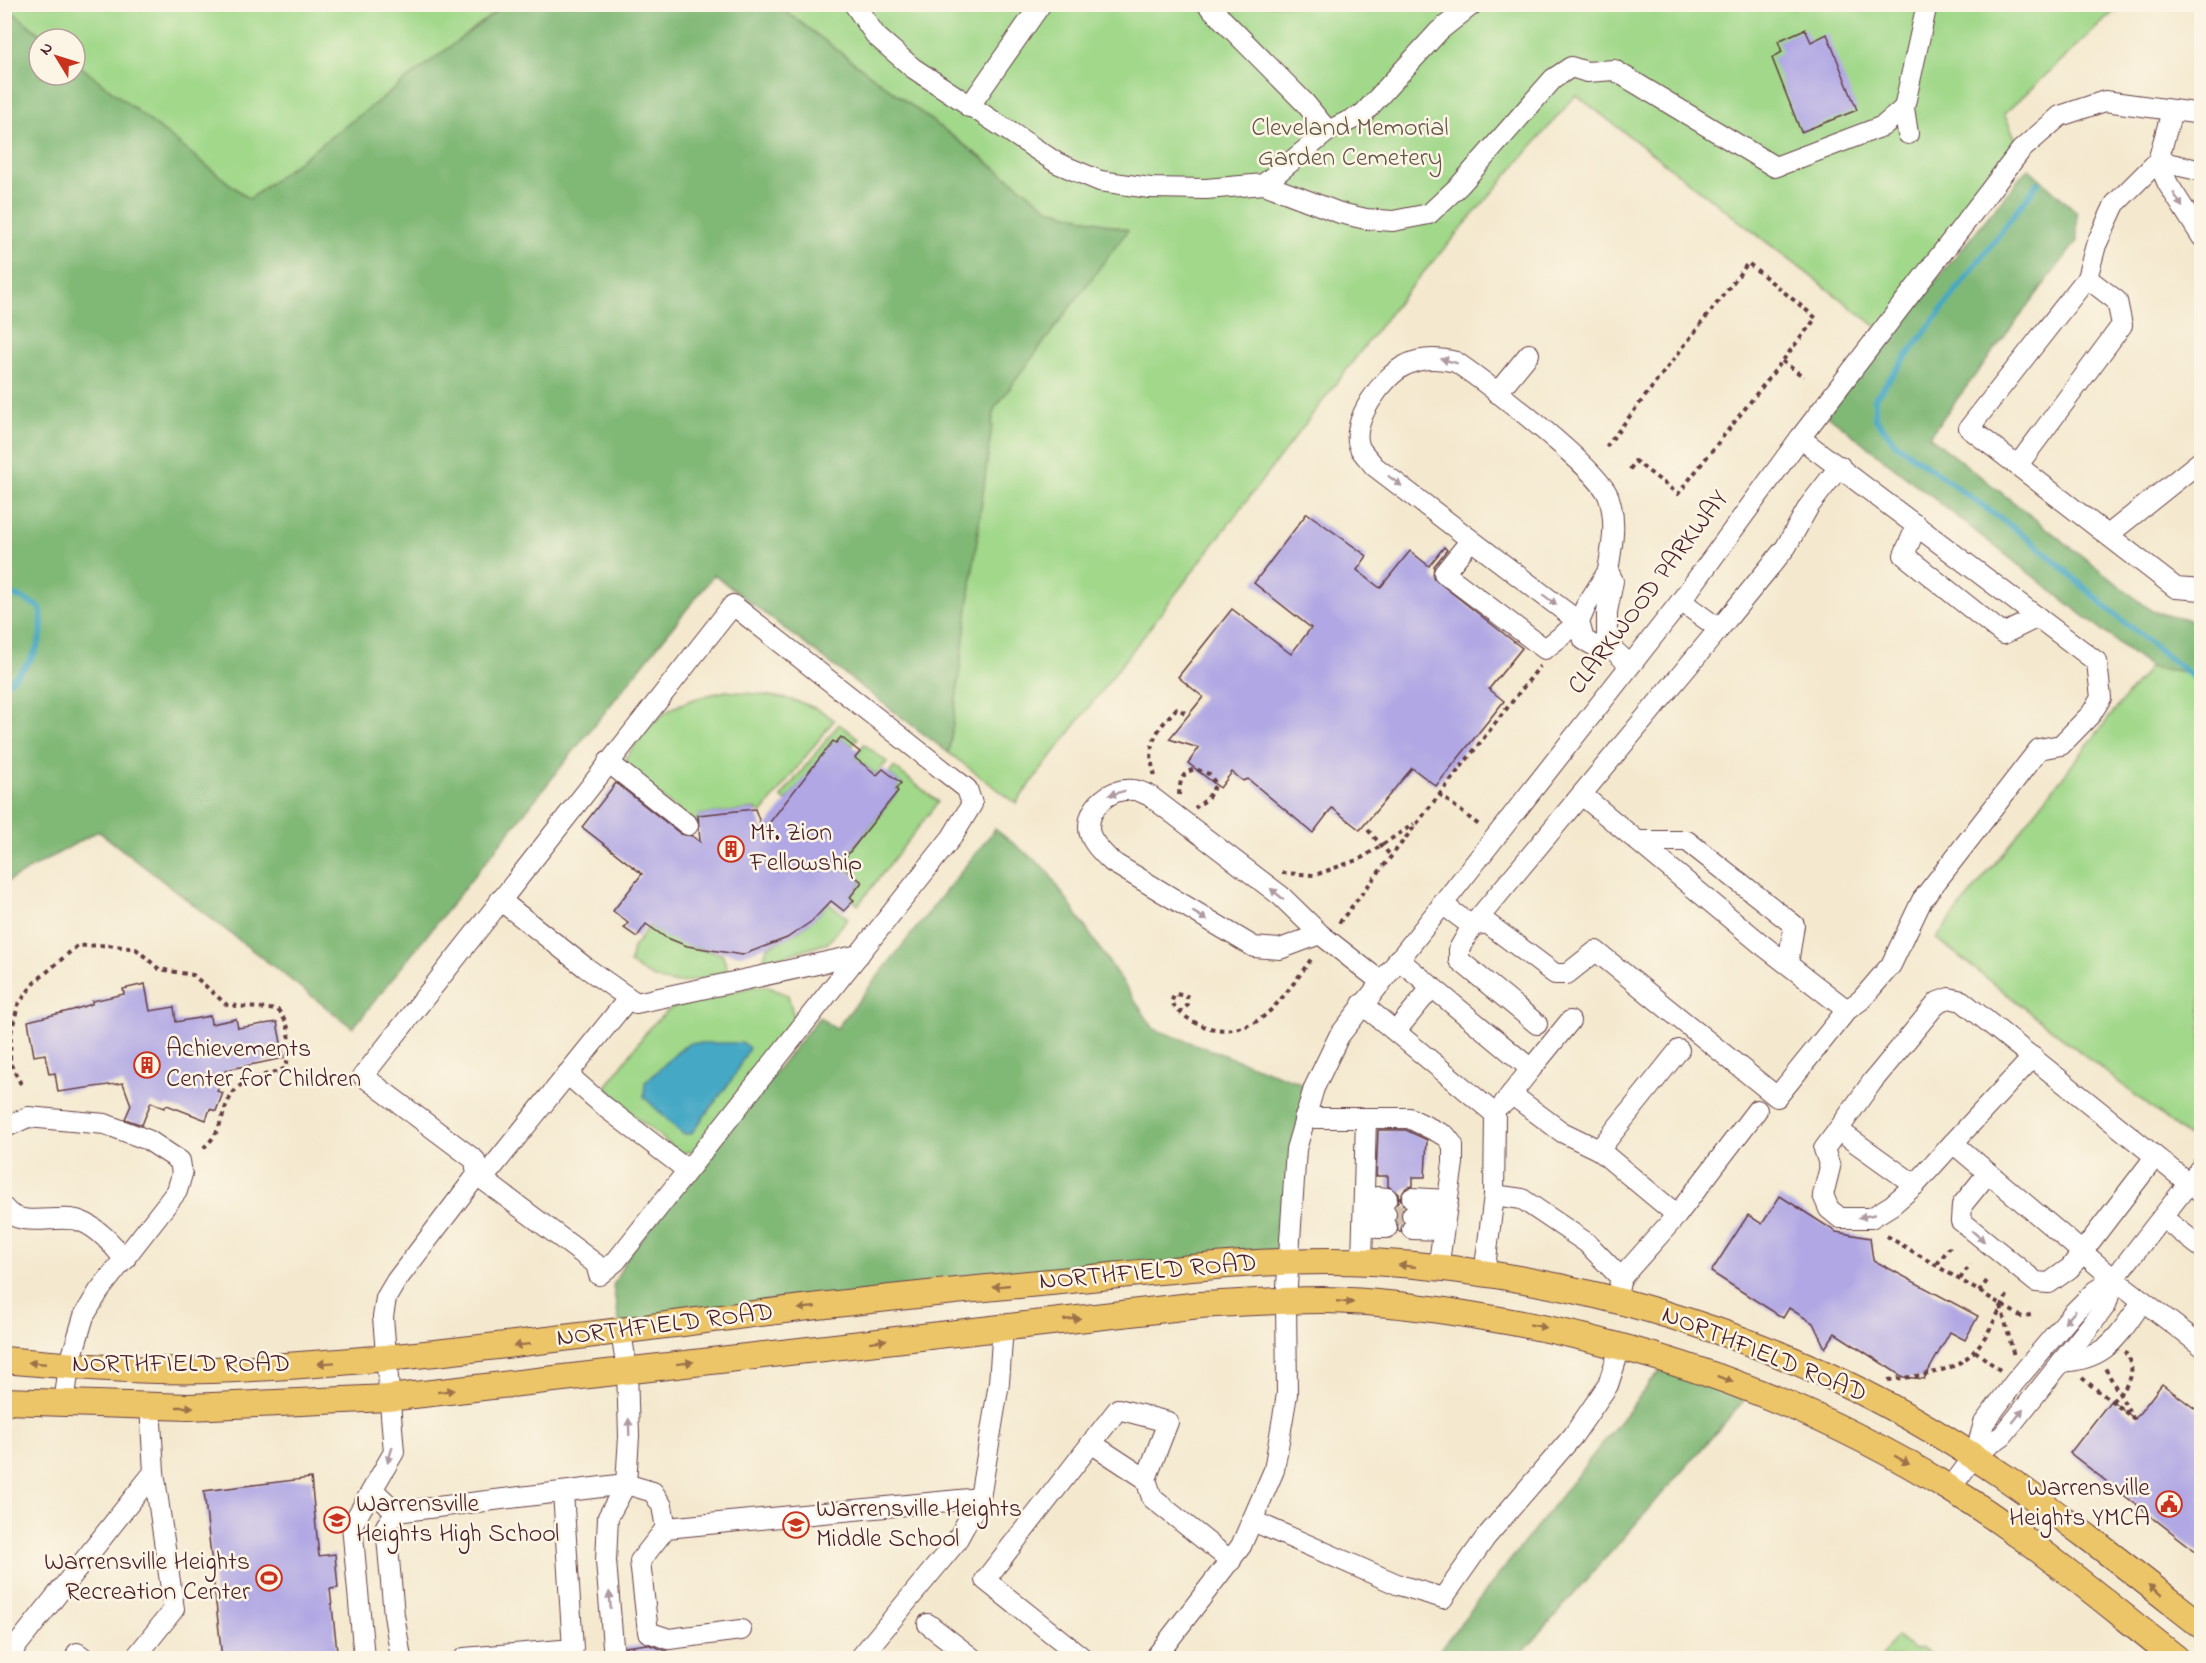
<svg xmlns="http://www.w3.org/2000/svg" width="2206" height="1663" viewBox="0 0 2206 1663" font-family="'Indie Flower',sans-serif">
	<rect width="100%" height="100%" fill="#fcf5e5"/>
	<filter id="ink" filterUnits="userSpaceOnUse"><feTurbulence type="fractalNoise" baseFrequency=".0167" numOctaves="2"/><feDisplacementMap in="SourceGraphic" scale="12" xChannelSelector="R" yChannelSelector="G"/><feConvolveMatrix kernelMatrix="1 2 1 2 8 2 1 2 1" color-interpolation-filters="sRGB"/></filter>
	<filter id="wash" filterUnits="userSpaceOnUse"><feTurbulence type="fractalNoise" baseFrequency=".008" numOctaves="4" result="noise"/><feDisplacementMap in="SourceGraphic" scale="24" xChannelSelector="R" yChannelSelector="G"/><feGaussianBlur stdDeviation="1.35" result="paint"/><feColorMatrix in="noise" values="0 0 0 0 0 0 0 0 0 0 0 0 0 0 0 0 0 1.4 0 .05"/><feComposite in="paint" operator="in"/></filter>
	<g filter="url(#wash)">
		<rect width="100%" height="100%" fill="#f4e9cf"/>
		<g fill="#a1d88a" stroke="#767c5a" stroke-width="1.5">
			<polygon points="4,5 505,5 249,199 75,62 75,39 46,39"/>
			<polygon points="777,5 2121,5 2004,114 2021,150 1882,331 1576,95 1399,301 1016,803 949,753 994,409 1127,230 1050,209"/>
			<polygon points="2149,667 2201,674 2201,1147 1936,938"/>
			<path d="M726,691C761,695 806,696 834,720L761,814L755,809L699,815L697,825L621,766C652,716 668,703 726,691Z"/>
			<polygon points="839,724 858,738 852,746 841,737 786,801 781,797"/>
			<polygon points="864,744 887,762 876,774 855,758"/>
			<polygon points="894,767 938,802 858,905 850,897 862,882 840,864 898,791 896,789 900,783 889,774"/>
			<path d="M828,903L848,918L828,943L763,962L767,947C792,936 812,924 828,903Z"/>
			<path d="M649,926C672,942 695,948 722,954L728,971C683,983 669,993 630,963L633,948Z"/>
			<polygon points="755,986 766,986 788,995 794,1018 693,1151 681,1153 631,1113 606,1087 650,1027 671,1008"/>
			<polygon points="1896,1636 1914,1650 1921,1648 1936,1658 1881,1658"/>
		</g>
		<g fill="#80b876" stroke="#656c50" stroke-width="1.5">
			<polygon points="505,5 777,5 1050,209 1128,230 994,409 949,753 714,575 353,1028 98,831 5,883 5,6 46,39 39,39 39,75 75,75 75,62 249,199"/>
			<polygon points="2028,168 2077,212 2077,241 1929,436 2152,611 2201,622 2201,674 2149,667 1826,414"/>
			<polygon points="995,829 1046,869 1154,1029 1314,1088 1289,1262 621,1332 613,1286 627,1257 819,1017 836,1029"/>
			<polygon points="1669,1359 1754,1389 1518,1658 1433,1658"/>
		</g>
		<path fill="#45a8c5" stroke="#486478" stroke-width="1.5" d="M690,1043H743L749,1048L733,1078L691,1134H683L678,1130L644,1097L645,1082C662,1070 672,1053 690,1043Z"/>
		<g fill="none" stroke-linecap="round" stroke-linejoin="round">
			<g stroke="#45a8c5" stroke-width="6">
				<polyline points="2038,183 1875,398 1875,418 1896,444 2032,541 2113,613 2202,684"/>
				<path d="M4,594L22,598L40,608C47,642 32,665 4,685"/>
			</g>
		</g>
		<g id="blocks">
			<g fill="#b0a7e4">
				<polygon points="1805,29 1811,42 1827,34 1857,110 1801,132 1772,58 1782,52 1778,41"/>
				<polygon points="1307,513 1367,556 1357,570 1380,588 1410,551 1429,566 1444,547 1447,550 1434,566 1433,578 1522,648 1489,689 1504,701 1436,786 1412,768 1360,830 1332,808 1313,833 1248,779 1243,781 1232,772 1220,788 1188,763 1199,748 1169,739 1203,697 1178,677 1232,609 1291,654 1311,628 1254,583"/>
				<polygon points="841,737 860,752 855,758 877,775 883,769 901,783 896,789 898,791 840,864 862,882 850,897 854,900 844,911 831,901 812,921 787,938 742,955 687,946 665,937 646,924 637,937 624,928 628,923 613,911 642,874 582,827 616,783 681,834 692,836 700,842 698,815 755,809 763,831 833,741 836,743"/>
				<polygon points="145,984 150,1011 174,1007 176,1022 210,1016 211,1024 236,1019 238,1028 277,1022 284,1058 226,1070 217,1091 223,1093 216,1111 210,1109 206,1120 167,1105 164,1108 151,1102 142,1125 125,1119 131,1105 123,1083 58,1092 55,1073 49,1074 45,1054 34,1056 28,1021 73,1010 92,1004 92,1001 124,994 123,989"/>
				<polygon points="1378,1130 1406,1130 1427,1140 1425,1177 1413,1177 1413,1186 1406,1188 1400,1197 1404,1207 1400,1214 1402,1222 1401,1231 1398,1231 1395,1207 1399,1200 1398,1194 1388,1186 1388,1176 1376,1176"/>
				<polygon points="1780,1196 1836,1232 1870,1238 1873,1260 1978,1316 1965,1340 1950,1332 1924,1379 1903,1377 1835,1333 1825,1348 1813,1323 1789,1308 1783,1318 1711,1272 1748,1215 1762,1224"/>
				<polygon points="2162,1384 2202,1414 2202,1556 2070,1453 2111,1400 2135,1419"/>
				<polygon points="311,1478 319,1556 335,1554 338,1588 330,1589 338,1659 222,1659 204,1491"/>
				<polygon points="647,1644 667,1651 668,1659 626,1659 625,1647"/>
			</g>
		</g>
	</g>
	<g filter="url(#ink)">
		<use href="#blocks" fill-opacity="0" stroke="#643d44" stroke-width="1.5"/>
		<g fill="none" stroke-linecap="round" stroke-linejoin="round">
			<polyline stroke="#d2c1ae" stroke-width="20" stroke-dasharray="20 10" stroke-linecap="butt" points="1387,1214 1412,1215"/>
			<g stroke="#643d44" stroke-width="22">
				<g id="minor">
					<polyline points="854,4 876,36 913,68 1057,163 1100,181 1150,188 1206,189 1264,184 1328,131 1363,114 1439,31 1473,4"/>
					<polyline points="1207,4 1305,103 1328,131"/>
					<polyline points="969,107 1041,4"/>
					<polyline points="2172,111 2158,161 2115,204 2096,245 2087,278 1969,428 2176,588 2202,590"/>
					<polyline points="1908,134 1904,108 1927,4"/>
					<polyline points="2158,161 2168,184 2202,237"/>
					<polyline points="2158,161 2202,171"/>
					<polyline points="1264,184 1340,213 1366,219 1393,221 1429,214 1460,185 1553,79 1571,67 1587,72 1614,70 1775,167 1883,126 1904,108"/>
					<polyline points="1497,393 1529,354"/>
					<polyline points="2018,465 2122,325 2117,301 2087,278"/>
					<polyline points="1917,525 1904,555 2003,634 2038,617"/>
					<polyline points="2108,535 2202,460"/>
					<path d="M1471,540L1444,573L1545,649L1579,622L1374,466C1370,460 1363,454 1360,448C1348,423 1384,375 1406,365C1422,357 1439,358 1456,362C1485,382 1601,470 1609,498C1617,523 1612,546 1608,571"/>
					<polyline points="1719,629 1786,547 1809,506 1840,466"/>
					<polyline points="1607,644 1595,646 1584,640 1579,622 1586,606 1608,571 1613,581 1607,612 1607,644 1630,665"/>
					<polyline points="608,762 688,825"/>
					<polyline points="1582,795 1760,943 1847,1010"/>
					<polyline points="1638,841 1687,841 1794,925 1788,964"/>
					<polyline points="500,900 585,967 636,1003 859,955"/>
					<polyline points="1442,904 1472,926 1719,629 1681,601"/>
					<path d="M1320,934L1280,949L1254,947L1112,862C1103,853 1089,841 1089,828C1089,805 1111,788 1133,790C1139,790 1145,794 1150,796L1281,896L1320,934L1380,981"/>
					<polyline points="1432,987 1531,1069 1504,1103"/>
					<polyline points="1362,1004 1495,1114 1494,1195 1484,1275"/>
					<polyline points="1537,1024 1459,960 1459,949 1472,926 1487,923 1555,974 1567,974 1596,951 1777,1097 1847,1010 1861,1000 1891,965 1922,900 2039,749 2061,745 2091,714 2101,698 2097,662 1800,438"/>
					<polyline points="1396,1031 1432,987 1398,959"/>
					<polyline points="1531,1069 1570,1021"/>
					<polyline points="567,1074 605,1107 687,1170"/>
					<polyline points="1511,1094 1562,1132 1599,1150 1679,1050"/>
					<polyline points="1304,1118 1366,1118 1362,1262"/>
					<polyline points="1366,1118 1409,1118 1446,1136 1453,1145 1453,1163 1438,1269"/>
					<polyline points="4,1128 28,1117 105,1124 148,1140 180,1161 182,1174 177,1191 99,1291 84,1316 69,1366 64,1404"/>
					<polyline points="1838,1130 1824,1149 1830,1167 1823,1195 1829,1209 1840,1218 1871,1218 1892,1205 1915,1185"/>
					<polyline points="1953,1143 2033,1057"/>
					<polyline points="1599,1150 1677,1215"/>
					<polyline points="1988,1173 1962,1205 1961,1221 2036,1282 2049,1283 2070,1268 2155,1157"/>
					<polyline points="2202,1194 1962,1001 1949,998 1938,1002 1872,1082 1838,1130 1915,1185 1953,1143 2114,1279 2202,1346"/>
					<polyline points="1494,1195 1522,1199 1587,1243 1621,1278 1618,1291"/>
					<polyline points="1412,1198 1448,1200"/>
					<path d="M4,1208C20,1230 59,1213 80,1221C99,1228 113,1245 125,1260"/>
					<polyline points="1364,1212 1377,1214 1377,1228 1387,1228"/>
					<polyline points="1386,1214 1377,1214 1377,1197 1387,1198"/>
					<polyline points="1412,1215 1445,1216"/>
					<polyline points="2163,1218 2202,1248"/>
					<polyline points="1412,1229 1443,1230"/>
					<polyline points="1621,1278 1677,1215 1757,1110"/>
					<path d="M2061,1362C2109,1359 2117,1336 2143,1301"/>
					<polyline points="1091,1443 1146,1479"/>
					<polyline points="1975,1455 1984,1423 2014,1383 2074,1312 2095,1291 2114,1279 2202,1166"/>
					<polyline points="1950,1489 1975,1455 2003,1435 2091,1325 2106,1305 2114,1279"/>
					<polyline points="374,1491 396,1512 626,1484 653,1492 662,1506 666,1528"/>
					<polyline points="396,1512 386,1526 394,1615 401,1658"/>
					<polyline points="1253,1521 1399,1585 1443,1598 1486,1537 1573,1436 1608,1385 1621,1345"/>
					<polyline points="928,1624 972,1658"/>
					<polyline points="741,1630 669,1639 648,1632 640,1561 666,1528 980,1498"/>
					<polyline points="77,1653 84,1658"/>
					<polyline points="7,1658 154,1472 150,1406"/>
					<polyline points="135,1658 174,1609 154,1472"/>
					<polyline points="364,1658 352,1525 394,1452 383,1317 386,1298 396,1281 477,1175 596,1264 599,1275 616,1261 952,837 972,804 967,789 733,605 363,1076 475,1160 477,1175 491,1169 628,999"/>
					<polyline points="464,1658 573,1649 563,1492"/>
					<polyline points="614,1658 606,1561 608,1517 626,1484 629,1436 627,1370 621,1332"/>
					<polyline points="860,1658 956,1542 980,1498 999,1383 1003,1326"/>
					<polyline points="1083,1658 985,1580 1118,1409 1168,1422 1146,1479 1152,1498 1231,1561"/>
					<polyline points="1155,1658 1241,1546 1274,1470 1287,1394 1286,1301 1296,1149 1314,1088 1339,1036 1681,601 1800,438 2021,150 2060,116 2105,101 2202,114"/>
				</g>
			</g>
			<g stroke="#643d44" stroke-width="28">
				<g id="major">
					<path d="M4,1360C73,1366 143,1372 212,1370C386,1363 556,1339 729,1317C839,1303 950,1291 1061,1281C1164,1271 1268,1257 1372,1262C1525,1270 1679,1309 1818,1371C1964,1436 2078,1529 2202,1626"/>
					<path d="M4,1401L189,1407L388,1398L1200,1305C1241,1303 1282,1300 1323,1300C1376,1301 1431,1308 1483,1317C1649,1344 1805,1399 1949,1488C2029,1537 2102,1600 2176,1658"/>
				</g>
			</g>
			<g stroke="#643d44" stroke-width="4" stroke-dasharray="4.5 4.5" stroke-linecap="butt">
				<polyline points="1782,361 1804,377"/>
				<polyline points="1606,447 1748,263 1816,318 1678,494 1635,461 1629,471"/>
				<path d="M1155,776C1145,745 1156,730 1177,708L1187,714"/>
				<polyline points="1439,794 1479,825"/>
				<path d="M1179,795C1180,781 1181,773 1195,769L1209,774L1216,784L1207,799L1195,808"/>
				<polyline points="1368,830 1391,856"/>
				<polyline points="1282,873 1315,875 1360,859 1414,824"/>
				<polyline points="1339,923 1540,666"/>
				<path d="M1179,1013L1188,1005L1187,996L1175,994L1171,1002C1191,1029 1226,1038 1257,1021C1277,1009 1298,977 1312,958"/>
				<path d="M21,1084L10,1063L11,1033L18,1005L34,983L77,946L108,945L136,949L159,969L193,975L227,1005L278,1010C294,1029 290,1045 286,1068C273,1074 253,1076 241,1085C218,1103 228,1129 202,1149"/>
				<polyline points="1887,1236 2022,1317 2034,1314"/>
				<polyline points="1937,1264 1950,1247"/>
				<polyline points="1960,1279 1970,1264"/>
				<polyline points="1979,1292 1989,1278"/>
				<polyline points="2001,1306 2014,1356"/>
				<polyline points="1975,1351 2001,1371"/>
				<polyline points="2082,1378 2133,1418 2105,1368"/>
				<path d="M1888,1380C1916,1376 1956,1373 1975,1350C1989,1335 1998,1312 2008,1294"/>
				<path d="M2112,1401C2128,1386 2139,1374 2125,1352"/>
			</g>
			<use href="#minor" stroke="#fff" stroke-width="20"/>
			<use href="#major" stroke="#edc569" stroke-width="26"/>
		</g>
		<defs><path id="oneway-solid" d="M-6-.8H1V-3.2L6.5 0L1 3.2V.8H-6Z" transform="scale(1.5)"/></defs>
		<g fill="#ae9aa0">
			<use href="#oneway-solid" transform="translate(2178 200) rotate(58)"/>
			<use href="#oneway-solid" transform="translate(1449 361) rotate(-165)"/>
			<use href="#oneway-solid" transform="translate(1395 481) rotate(37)"/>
			<use href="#oneway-solid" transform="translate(1550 600) rotate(37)"/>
			<use href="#oneway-solid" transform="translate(1117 793) rotate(165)"/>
			<use href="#oneway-solid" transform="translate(1277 894) rotate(-140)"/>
			<use href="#oneway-solid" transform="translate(1200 916) rotate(31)"/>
			<use href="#oneway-solid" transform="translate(1867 1216) rotate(169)"/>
			<use href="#oneway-solid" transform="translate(1978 1236) rotate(41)"/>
			<use href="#oneway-solid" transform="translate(2070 1317) rotate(131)"/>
			<use href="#oneway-solid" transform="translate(2018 1416) rotate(-51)"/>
			<use href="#oneway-solid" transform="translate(629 1427) rotate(-92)"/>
			<use href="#oneway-solid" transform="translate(390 1455) rotate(107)"/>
			<use href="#oneway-solid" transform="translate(610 1600) rotate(-95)"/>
		</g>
		<g fill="#9c724a">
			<use href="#oneway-solid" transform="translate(1407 1266) rotate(-174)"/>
			<use href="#oneway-solid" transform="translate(1001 1286) rotate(174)"/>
			<use href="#oneway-solid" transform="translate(1345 1302) rotate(5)"/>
			<use href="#oneway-solid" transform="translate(807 1308) rotate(174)"/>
			<use href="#oneway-solid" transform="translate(1072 1319) rotate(-6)"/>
			<use href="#oneway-solid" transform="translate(1538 1326) rotate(10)"/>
			<use href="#oneway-solid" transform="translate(878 1341) rotate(-7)"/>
			<use href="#oneway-solid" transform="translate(522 1345) rotate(173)"/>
			<use href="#oneway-solid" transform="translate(37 1363) rotate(-175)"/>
			<use href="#oneway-solid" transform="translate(326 1363) rotate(176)"/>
			<use href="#oneway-solid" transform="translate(685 1363) rotate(-7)"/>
			<use href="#oneway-solid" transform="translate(1725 1379) rotate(20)"/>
			<use href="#oneway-solid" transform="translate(446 1391) rotate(-7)"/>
			<use href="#oneway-solid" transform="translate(185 1407)"/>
			<use href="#oneway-solid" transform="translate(1902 1460) rotate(30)"/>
			<use href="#oneway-solid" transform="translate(2155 1590) rotate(-142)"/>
		</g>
	</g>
	<defs>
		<g id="building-ring" transform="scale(1.35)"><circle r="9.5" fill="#fcf5e5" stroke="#c8321e" stroke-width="1.5"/><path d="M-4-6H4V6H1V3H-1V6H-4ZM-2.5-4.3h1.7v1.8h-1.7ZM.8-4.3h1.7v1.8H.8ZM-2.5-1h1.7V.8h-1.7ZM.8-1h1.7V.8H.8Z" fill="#c8321e"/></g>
		<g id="civic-ring" transform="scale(1.35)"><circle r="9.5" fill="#fcf5e5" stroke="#c8321e" stroke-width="1.5"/><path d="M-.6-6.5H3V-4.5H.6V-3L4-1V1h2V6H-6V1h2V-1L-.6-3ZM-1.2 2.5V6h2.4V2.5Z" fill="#c8321e"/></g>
		<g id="school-ring" transform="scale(1.35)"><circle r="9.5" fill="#fcf5e5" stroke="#c8321e" stroke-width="1.5"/><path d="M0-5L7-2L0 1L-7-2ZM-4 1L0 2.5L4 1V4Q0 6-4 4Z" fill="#c8321e"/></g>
		<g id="stadium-ring" transform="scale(1.35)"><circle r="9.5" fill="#fcf5e5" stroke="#c8321e" stroke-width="1.5"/><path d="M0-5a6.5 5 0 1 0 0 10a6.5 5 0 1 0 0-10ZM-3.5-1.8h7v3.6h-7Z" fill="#c8321e"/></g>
	</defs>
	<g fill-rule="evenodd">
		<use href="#building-ring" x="731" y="849"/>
		<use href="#building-ring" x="147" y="1065"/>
		<use href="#civic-ring" x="2169" y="1504"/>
		<use href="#school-ring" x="337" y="1520"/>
		<use href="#school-ring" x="796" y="1525"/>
		<use href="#stadium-ring" x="269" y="1578"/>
	</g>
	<g text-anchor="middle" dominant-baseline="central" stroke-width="5" stroke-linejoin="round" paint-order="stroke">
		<g font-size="26" fill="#645648" stroke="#fcf5e5">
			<text x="1350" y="129">Cleveland Memorial<tspan x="1350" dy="30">Garden Cemetery</tspan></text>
		</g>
		<g font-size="26" fill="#4a1f2b" stroke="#fcf5e5">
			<text transform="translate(1649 593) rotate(-53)">CLARKWOOD PARKWAY</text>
			<text transform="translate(1148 1273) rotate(-5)">NORTHFIELD ROAD</text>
			<text transform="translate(665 1326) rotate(-7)">NORTHFIELD ROAD</text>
			<text transform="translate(1764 1355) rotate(22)">NORTHFIELD ROAD</text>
			<text x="181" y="1365">NORTHFIELD ROAD</text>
		</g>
		<g font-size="26" fill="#4a1f2b" stroke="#fcf5e5" text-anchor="start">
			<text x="750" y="834">Mt. Zion<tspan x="750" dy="30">Fellowship</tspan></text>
			<text x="166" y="1050">Achievements<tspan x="166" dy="30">Center for Children</tspan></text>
			<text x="2150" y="1489" text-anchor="end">Warrensville<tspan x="2150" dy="30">Heights YMCA</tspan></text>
			<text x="356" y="1505">Warrensville<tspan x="356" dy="30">Heights High School</tspan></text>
			<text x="816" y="1510">Warrensville Heights<tspan x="816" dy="30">Middle School</tspan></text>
			<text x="250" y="1563" text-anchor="end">Warrensville Heights<tspan x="250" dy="30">Recreation Center</tspan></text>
		</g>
	</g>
	<rect width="2206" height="1663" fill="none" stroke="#fcf5e5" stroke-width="24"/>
	<g transform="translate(57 57) rotate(308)"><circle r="28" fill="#fcf5e5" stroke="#b59f9b" stroke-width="1.5"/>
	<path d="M0-4.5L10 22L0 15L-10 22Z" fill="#c8321e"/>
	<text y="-9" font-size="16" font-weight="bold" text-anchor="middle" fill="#4a1f2b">N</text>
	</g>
</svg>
